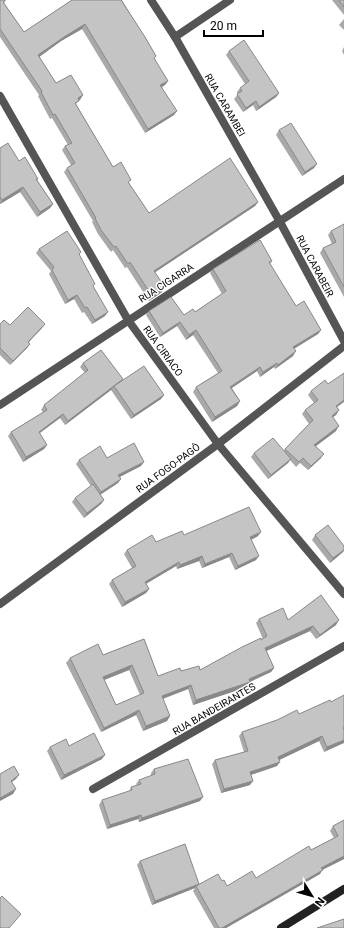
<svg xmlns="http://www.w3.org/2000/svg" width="344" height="928" viewBox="0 0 344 928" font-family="Roboto,sans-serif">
	<rect width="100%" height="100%" fill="#fff"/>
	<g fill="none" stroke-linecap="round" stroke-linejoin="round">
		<g stroke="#555" stroke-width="8">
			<polyline points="151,0 175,37 280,222 344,341"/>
			<polyline points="175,37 230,0"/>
			<polyline points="0,96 128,320 218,444 344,594"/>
			<polyline points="0,405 344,179"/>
			<polyline points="0,604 218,444 344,346"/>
			<polyline points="93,789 344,646"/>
		</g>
		<polyline stroke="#222" stroke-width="8" points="281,928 344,889"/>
	</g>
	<g fill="#a9a9a9" fill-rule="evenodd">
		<polygon points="0,0 6,0 4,3 24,32 72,0 122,0 156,56 154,59 168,81 165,85 162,87 174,115 145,133 82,29 61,41 39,57 56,83 83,95 79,100 76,104 113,167 129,183 149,213 258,202 255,206 155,272 162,292 149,301 127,267 125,268 113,250 111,252 98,234 92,222 93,221 64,172 67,168 71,165 62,150 65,146 68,145 52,118 50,119 38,96 39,95 0,37"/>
		<polygon points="332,0 344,0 344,15"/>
		<polygon points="344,19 344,30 339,25"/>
		<polygon points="344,47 344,55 342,51"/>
		<polygon points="229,51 279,93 276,97 256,111 253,105 243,112 234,99 238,94 237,92 240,88 245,84 226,55"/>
		<polygon points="279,130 314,168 302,176 276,135"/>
		<polygon points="0,148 19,161 38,179 37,180 53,204 50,208 37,217 20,192 0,204"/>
		<polygon points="344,224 344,297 320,253 323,248 332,244 328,235 331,231"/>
		<polygon points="39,249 81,252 79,255 93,287 105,316 92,324 84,312 82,313 74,299 65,304 49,274 51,271 36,253"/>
		<polygon points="272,261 270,264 296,306 321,330 318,334 294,349 293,356 275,369 274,367 260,377 257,371 232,388 240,401 237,406 212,422 193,392 196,387 218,373 193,335 186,340 177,326 160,337 146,315 149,311 184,315 195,312 222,294 210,273 213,269"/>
		<polygon points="0,324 42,328 29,342 30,344 27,348 10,365 0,355"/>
		<polygon points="83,363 121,381 164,395 161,399 131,419 111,390 65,425 60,418 39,433 47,445 44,449 23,462 8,436 11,432 43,412 41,410 44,405 85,373 80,367"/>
		<polygon points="311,391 337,407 339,410 336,415 333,417 336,431 316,446 321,458 308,470 300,463 296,467 290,460 288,463 268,479 251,457 254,453 284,450 309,424 302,414 305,410 314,403 308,395"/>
		<polygon points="107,458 141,466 120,477 118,483 100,495 104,500 101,504 84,518 72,502 75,498 91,486 76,464 79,460"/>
		<polygon points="184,535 258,536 251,540 256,560 235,570 229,557 202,568 199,561 177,569 176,566 146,584 149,589 146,593 122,607 109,584 112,580 132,568 124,554 127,550 156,542"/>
		<polygon points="315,535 344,546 344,551 330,563 312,540"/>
		<path d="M259,619L288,620L336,625L316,639L310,631L266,651L274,668L271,672L250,682L247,687L193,705L188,689L163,699L170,716L167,721L143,731L136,715L101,732L66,663L70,658L103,655L144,639L158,676L181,671L200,670L263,639L256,623ZM129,670L140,695L116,705L104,680Z"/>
		<polygon points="299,714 344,730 324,752 319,741 279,760 277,766 251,775 250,785 221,793 212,764 215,760 244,752 239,736 242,732"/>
		<polygon points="69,746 102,759 61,780 47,751 50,747"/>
		<polygon points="154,769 200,801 139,822 138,819 107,829 99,805 102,800 129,792 131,787 137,785 136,784 139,780 151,776 151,773"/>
		<polygon points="344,820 344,859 322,870 320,874 226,928 214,928 193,891 195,888 152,905 137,865 140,861 198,885 222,881 227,886 256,878 334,838 330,831 333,826"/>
	</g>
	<g fill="#898989">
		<polygon points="85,24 82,29 61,41 35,60 38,55 64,37"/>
		<polygon points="168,81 165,85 157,90 160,85"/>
		<polygon points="279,93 276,97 256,111 259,107"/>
		<polygon points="83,95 80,100 75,102 78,98"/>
		<polygon points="256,101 253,105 243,112 246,108"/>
		<polygon points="177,111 174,115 145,133 148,129"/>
		<polygon points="317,164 314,168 302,176 305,172"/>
		<polygon points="23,187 20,192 0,204 2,200"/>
		<polygon points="258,202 255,206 151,275 154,271"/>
		<polygon points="53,204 50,208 37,217 40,212"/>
		<polygon points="165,287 162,292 149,301 152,296"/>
		<polygon points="77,295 74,299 65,304 68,300"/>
		<polygon points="108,312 105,316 92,324 95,320"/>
		<polygon points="180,322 177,326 160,337 163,333"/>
		<polygon points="45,324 42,328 25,346 28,342"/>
		<polygon points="196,330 193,335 186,340 189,335"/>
		<polygon points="321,330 318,334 290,351 293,347"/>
		<polygon points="30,344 27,348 10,365 13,361"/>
		<polygon points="296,351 293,356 275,369 278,365"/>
		<polygon points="277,363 274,367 260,377 263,372"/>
		<polygon points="260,367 257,371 227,391 230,387"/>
		<polygon points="123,379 120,383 114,386 111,390 65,425 68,421"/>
		<polygon points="164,395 161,399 131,419 134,415"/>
		<polygon points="344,400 344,402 333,410 336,406"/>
		<polygon points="240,401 237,406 212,422 215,417"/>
		<polygon points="339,410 336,415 329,420 332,416"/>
		<polygon points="63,414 60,418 36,436 39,432"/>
		<polygon points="339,426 336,431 312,449 314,445"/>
		<polygon points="47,445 44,449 23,462 26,457"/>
		<polygon points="324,454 321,458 308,470 311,466"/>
		<polygon points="291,459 288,463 268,479 271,475"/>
		<polygon points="144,462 141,466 115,479 118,475"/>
		<polygon points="121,479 118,483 98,496 101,492"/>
		<polygon points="104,500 101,504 84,518 87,513"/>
		<polygon points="261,532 258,536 247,542 250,537"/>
		<polygon points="344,550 343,552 330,563 333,558"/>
		<polygon points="232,553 229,557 202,568 205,564"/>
		<polygon points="202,556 199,561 177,569 180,565"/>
		<polygon points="259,556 256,560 235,570 238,566"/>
		<polygon points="179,562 176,566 142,586 145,582"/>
		<polygon points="149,589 146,593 122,607 125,602"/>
		<polygon points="339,620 336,625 316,639 320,635"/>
		<polygon points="313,626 310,631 262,653 265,648"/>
		<polygon points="132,665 129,670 99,682 103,677"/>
		<polygon points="274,668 271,672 247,683 250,682 247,687 193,705 196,700 249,679"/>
		<polygon points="191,685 188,689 159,700 162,696"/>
		<polygon points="139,710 136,715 101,732 104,728"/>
		<polygon points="170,716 167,721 143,731 146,726"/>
		<polygon points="322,736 319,741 275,762 278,757"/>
		<polygon points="344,740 344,743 324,752 327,747"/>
		<polygon points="105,755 102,759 61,780 64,775"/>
		<polygon points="280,762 277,766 247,776 250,772"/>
		<polygon points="19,775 16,779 8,785 11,781"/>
		<polygon points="253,781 250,785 221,793 224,789"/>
		<polygon points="16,789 13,794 0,801 0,798"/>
		<polygon points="203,797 200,801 139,822 142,818"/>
		<polygon points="141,815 138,819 107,829 110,825"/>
		<polygon points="344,856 344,859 322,870 320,874 226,928 222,928 321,868"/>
		<polygon points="199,884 196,887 196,886 195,888 152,905 155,901"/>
	</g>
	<g fill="#c4c4c4" stroke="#898989" fill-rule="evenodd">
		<polygon points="0,0 5,0 3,2 24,32 72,0 121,0 145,37 156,56 154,58 168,81 160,85 177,111 148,129 85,24 64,37 38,55 56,83 71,75 83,95 78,98 79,101 75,103 113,167 121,162 131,180 128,182 149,213 230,158 258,202 154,271 165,287 152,296 130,262 128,264 116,246 114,247 101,230 95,218 96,218 67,168 75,163 65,146 72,143 55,114 53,115 41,92 42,91 0,29"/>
		<polygon points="339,0 344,0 344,7"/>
		<polygon points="244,40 279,93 259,107 256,101 246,108 237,94 242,91 240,88 249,81 229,51"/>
		<polygon points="291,123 317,164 305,172 279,130"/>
		<polygon points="8,143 19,161 25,157 38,179 36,179 53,204 40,212 23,187 2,200 0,197 0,148"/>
		<polygon points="344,224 344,287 323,248 336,242 331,231"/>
		<polygon points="67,231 81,252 79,254 95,284 93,286 108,312 95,320 87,307 85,308 77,295 68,300 52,270 54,267 39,249"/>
		<polygon points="260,240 272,261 269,262 296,306 304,301 321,330 293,347 296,351 278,365 277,363 263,372 260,367 230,387 240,401 215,417 196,387 222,371 196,330 189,335 180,322 163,333 149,311 171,297 184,315 193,309 195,312 226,291 213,269"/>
		<polygon points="28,307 45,324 28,342 30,344 13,361 0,348 0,324 4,320 10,325"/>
		<polygon points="101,350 123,379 68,421 63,414 39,432 47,445 26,457 11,432 47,410 44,405 88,370 83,363"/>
		<polygon points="144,366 164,395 134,415 114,386"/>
		<polygon points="344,373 344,400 336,406 339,410 332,416 339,426 314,445 324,454 311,466 303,458 299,462 285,449 313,420 305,410 318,400 311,391 325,380 328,384"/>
		<polygon points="273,438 291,459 271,475 254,453"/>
		<polygon points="134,443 144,462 118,475 121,479 101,492 79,460 100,446 107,458"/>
		<polygon points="93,484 104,500 87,513 75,498"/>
		<polygon points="249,507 261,532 250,537 259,556 238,566 232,553 205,564 202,556 180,565 179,562 145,582 149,589 125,602 112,580 136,566 127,550 152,535 156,542 182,531 184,535"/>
		<polygon points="328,525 344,546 344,550 333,558 315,535"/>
		<path d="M321,595L339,620L320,635L313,626L265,648L274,668L249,679L250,682L196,700L191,685L162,696L170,716L146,726L139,710L104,728L70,658L98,644L103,655L144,639L158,676L180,668L181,671L199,666L200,670L242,647L261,638V640L267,636L259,619L283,608L288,620ZM132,665L144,693L116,705L103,677Z"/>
		<polygon points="344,695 344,727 343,727 344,730 344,740 327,747 322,736 278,757 280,762 250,772 253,781 224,789 215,760 248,751 242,732 277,720 297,710 299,714 330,700 331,702"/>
		<polygon points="94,733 105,755 64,775 50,747 66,739 69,746"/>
		<polygon points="188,759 203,797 142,818 141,815 110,825 102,800 132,790 131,787 141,784 139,780 155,774 154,769"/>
		<polygon points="14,766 19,775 11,781 16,789 0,798 0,774"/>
		<polygon points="344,820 344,856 321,868 323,870 222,928 219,928 196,886 218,874 222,881 224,880 227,886 252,871 256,878 309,846 311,850 338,836 333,826"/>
		<polygon points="185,844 199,884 155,901 140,861"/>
		<polygon points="2,896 21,914 9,928 1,928 0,927 0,898"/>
		<polygon points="344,919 344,928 317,928"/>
	</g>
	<g text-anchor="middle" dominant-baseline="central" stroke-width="3" stroke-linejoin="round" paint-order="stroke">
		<g font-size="10" fill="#000" stroke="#fff">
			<text transform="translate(225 105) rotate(60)">RUA CARAMBEI</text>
			<text transform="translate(315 266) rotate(62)">RUA CARABEIR</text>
			<text transform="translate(166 283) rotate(-33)">RUA CIGARRA</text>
			<text transform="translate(163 351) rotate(54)">RUA CIRIACO</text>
			<text transform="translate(168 468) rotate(-36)">RUA FOGO-PAGÔ</text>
			<text transform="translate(214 709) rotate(-30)">RUA BANDEIRANTES</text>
		</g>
	</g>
	<g transform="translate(312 896) rotate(127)" stroke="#ffffff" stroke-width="3" paint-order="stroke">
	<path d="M0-3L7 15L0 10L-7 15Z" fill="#000000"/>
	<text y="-6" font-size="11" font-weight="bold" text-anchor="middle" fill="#000000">N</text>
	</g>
	<path d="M204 30v6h59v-6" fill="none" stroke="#000000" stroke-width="2"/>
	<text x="210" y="30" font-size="12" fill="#000000" stroke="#ffffff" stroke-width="3" paint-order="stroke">20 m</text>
</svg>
